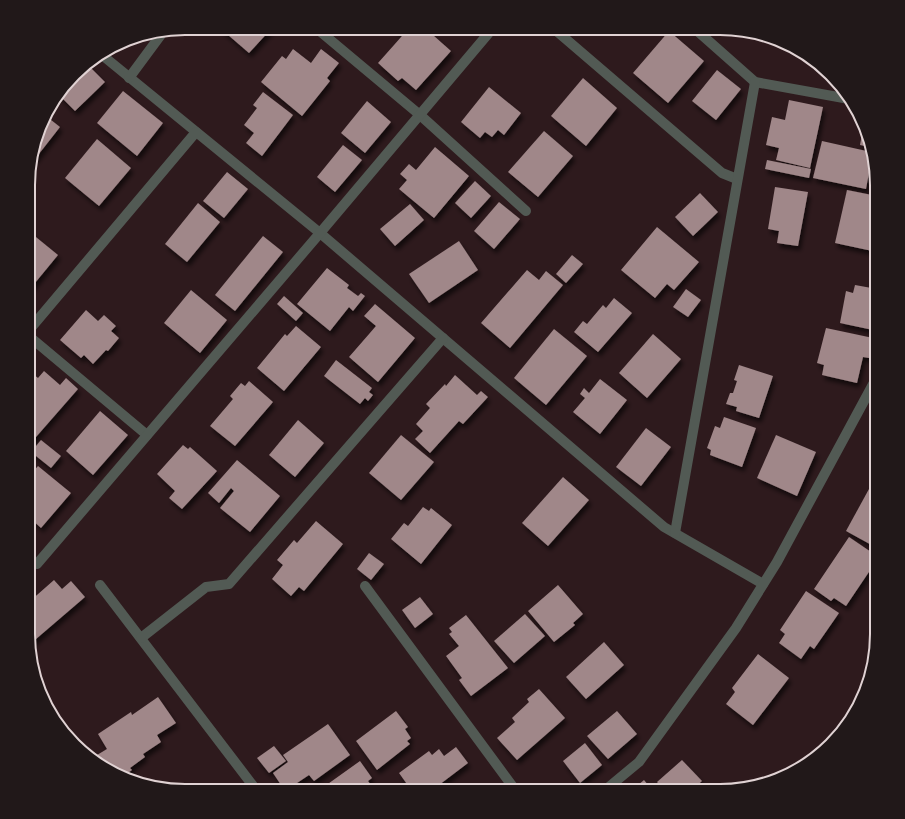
<svg xmlns="http://www.w3.org/2000/svg" width="905" height="819" viewBox="0 0 905 819" font-family="'Exo 2',sans-serif">
	<defs>
		<filter id="shadow"><feDropShadow dx="2.5" dy="4.5" stdDeviation="2" flood-color="#0009"/></filter>
	</defs>
	<rect width="100%" height="100%" fill="#2e1a1d"/>
	<g fill="#a08789" filter="url(#shadow)">
		<polygon points="220,28 272,28 249,53"/>
		<polygon points="393,28 425,28 451,51 416,90 402,78 398,81 378,63 402,36"/>
		<polygon points="669,31 704,61 668,103 633,73"/>
		<polygon points="293,49 311,63 321,49 339,63 327,78 330,81 302,116 261,82 282,56 286,59"/>
		<polygon points="87,64 105,82 75,111 59,95 82,67"/>
		<polygon points="717,70 741,89 716,120 692,101"/>
		<polygon points="583,78 617,108 586,146 551,116"/>
		<polygon points="489,87 521,113 504,135 498,130 492,137 485,132 480,138 461,122"/>
		<polygon points="123,91 163,123 137,156 97,123"/>
		<polygon points="263,92 293,115 262,156 246,143 254,133 244,125 257,108 253,105"/>
		<polygon points="789,100 823,107 810,168 776,160 779,148 766,145 772,117 785,120"/>
		<polygon points="367,101 391,122 365,153 341,133"/>
		<polygon points="46,116 60,127 31,164 31,154"/>
		<polygon points="864,123 865,125 870,147 860,145"/>
		<polygon points="544,131 573,156 538,197 508,172"/>
		<polygon points="97,139 131,168 99,206 65,178"/>
		<polygon points="822,141 871,152 868,166 870,167 866,189 813,178"/>
		<polygon points="343,145 362,160 335,192 317,177"/>
		<polygon points="435,147 469,176 434,218 399,189 407,180 400,174 409,164 416,170"/>
		<polygon points="767,160 811,169 809,178 765,169"/>
		<polygon points="227,172 248,189 224,218 203,201"/>
		<polygon points="475,181 491,196 471,218 455,203"/>
		<polygon points="775,187 808,192 798,246 777,243 779,231 768,229"/>
		<polygon points="847,190 877,196 877,252 835,243"/>
		<polygon points="700,193 718,212 693,236 675,217"/>
		<polygon points="499,202 520,219 494,249 474,231"/>
		<polygon points="198,203 220,222 187,262 165,244"/>
		<polygon points="410,204 424,220 395,246 380,229"/>
		<polygon points="657,227 699,262 674,290 667,284 655,298 621,270"/>
		<polygon points="31,233 58,255 30,289 30,265"/>
		<polygon points="263,236 283,252 235,311 215,295"/>
		<polygon points="459,241 478,270 429,303 409,274"/>
		<polygon points="572,255 583,264 566,283 556,274"/>
		<polygon points="327,268 349,285 347,288 358,296 361,293 365,296 353,311 349,307 330,331 297,304"/>
		<polygon points="527,270 539,280 546,271 563,285 510,348 481,323"/>
		<polygon points="855,285 877,289 877,312 873,330 840,323 846,291 853,293"/>
		<polygon points="686,289 701,300 688,317 673,307"/>
		<polygon points="191,290 227,320 200,353 164,323"/>
		<polygon points="284,296 303,313 296,321 277,304"/>
		<polygon points="614,298 632,313 598,352 574,332 583,321 587,324 603,305 606,308"/>
		<polygon points="375,304 415,338 378,382 349,357 376,326 364,316"/>
		<polygon points="86,310 98,321 104,315 116,326 111,331 119,338 108,351 106,350 93,364 84,355 81,358 60,340"/>
		<polygon points="296,326 321,347 284,391 257,368 285,334 287,336"/>
		<polygon points="826,328 873,338 869,358 863,357 857,383 822,375 824,365 817,363"/>
		<polygon points="554,329 587,356 546,405 514,378"/>
		<polygon points="653,334 681,359 647,398 619,373"/>
		<polygon points="336,360 372,388 369,392 373,395 368,401 365,398 360,404 324,376"/>
		<polygon points="739,365 773,376 759,418 736,411 737,407 726,404 730,393 733,393 737,381 734,380"/>
		<polygon points="44,371 60,385 66,378 78,389 29,445 30,378 33,374 38,378"/>
		<polygon points="455,375 477,395 481,391 488,397 463,424 459,421 430,453 415,439 423,431 416,424 430,408 426,404 445,384 446,386"/>
		<polygon points="600,379 627,400 600,434 573,412 585,398 580,394 584,388 589,393"/>
		<polygon points="249,381 273,402 235,446 210,426 233,399 230,396 241,383 245,386"/>
		<polygon points="100,411 128,435 93,475 66,451"/>
		<polygon points="724,417 756,428 742,467 710,455 711,450 707,448 715,426 720,428"/>
		<polygon points="298,420 324,443 295,477 269,455"/>
		<polygon points="646,428 671,447 641,486 616,467"/>
		<polygon points="401,435 434,462 401,500 369,473"/>
		<polygon points="776,435 816,452 797,496 757,478"/>
		<polygon points="41,440 61,456 51,468 31,452"/>
		<polygon points="183,445 188,449 190,447 217,471 182,509 169,498 175,491 157,474"/>
		<polygon points="237,460 280,496 250,532 220,508 234,491 231,488 219,503 208,493"/>
		<polygon points="38,466 71,493 41,528 29,517 29,484 30,483 29,476"/>
		<polygon points="563,477 589,500 548,546 522,523"/>
		<polygon points="875,478 877,479 877,548 846,531"/>
		<polygon points="423,507 429,511 431,508 452,525 421,564 391,539 404,523 408,526"/>
		<polygon points="316,521 343,544 304,591 299,587 291,596 272,579 283,565 277,560 294,540 297,543"/>
		<polygon points="849,537 877,556 877,560 846,606 834,598 831,601 814,589"/>
		<polygon points="369,553 384,564 371,580 357,569"/>
		<polygon points="54,580 62,589 71,581 85,597 29,645 29,602"/>
		<polygon points="558,585 583,614 573,623 575,625 554,642 528,611"/>
		<polygon points="806,591 839,613 814,649 810,646 801,659 779,643 785,634 780,630"/>
		<polygon points="420,597 433,614 415,628 402,610"/>
		<polygon points="525,614 545,636 514,663 494,641"/>
		<polygon points="466,615 508,668 471,696 459,680 462,678 446,656 459,646 449,634 452,632 449,628"/>
		<polygon points="604,642 624,665 586,699 566,677"/>
		<polygon points="758,654 789,678 753,725 726,704 735,692 732,688"/>
		<polygon points="539,689 565,718 517,760 497,738 515,722 512,718 529,702 527,699"/>
		<polygon points="158,697 176,723 157,735 161,742 143,754 145,757 130,768 132,770 122,777 102,763 97,755 107,749 98,734 131,712 132,715"/>
		<polygon points="396,711 408,727 405,729 411,738 407,741 410,744 377,770 356,741"/>
		<polygon points="617,711 637,734 608,759 587,736"/>
		<polygon points="54,714 78,745 78,746 67,738"/>
		<polygon points="328,724 350,755 314,781 309,775 285,791 273,773 288,762 283,755"/>
		<polygon points="585,743 602,765 580,783 563,761"/>
		<polygon points="274,746 286,761 269,773 257,758"/>
		<polygon points="456,747 468,763 431,791 412,791 399,773 429,751 432,755 439,749 444,756"/>
		<polygon points="682,760 702,781 691,791 665,791 657,782"/>
		<polygon points="360,761 372,778 368,781 375,791 318,791"/>
		<polygon points="644,780 653,791 631,791"/>
	</g>
	<g fill="none" stroke-linecap="round" stroke-linejoin="round">
		<g stroke="#525a54" stroke-width="10">
			<polyline points="316,28 420,115 526,211"/>
			<polyline points="553,28 722,173 737,179"/>
			<polyline points="694,28 755,82 849,99"/>
			<polyline points="102,55 320,233 664,527 763,584"/>
			<polyline points="129,78 163,32"/>
			<polyline points="30,329 196,132"/>
			<polyline points="30,337 147,435"/>
			<polyline points="675,533 755,82"/>
			<polyline points="37,564 320,233 493,28"/>
			<polyline points="100,585 257,791"/>
			<polyline points="365,586 516,791"/>
			<polyline points="141,638 206,587 229,584 443,338"/>
			<polyline points="604,791 639,762 736,628 777,562 877,377"/>
		</g>
	</g>
	<path d="M0 0H905V819H0ZM185 35H720A150 150 0 0 1 870 185V634A150 150 0 0 1 720 784H185A150 150 0 0 1 35 634V185A150 150 0 0 1 185 35Z" fill="#211819" fill-rule="evenodd"/>
	<path fill="none" stroke="#e0d2d3" stroke-width="2" d="M185 35H720A150 150 0 0 1 870 185V634A150 150 0 0 1 720 784H185A150 150 0 0 1 35 634V185A150 150 0 0 1 185 35Z"/>
</svg>
